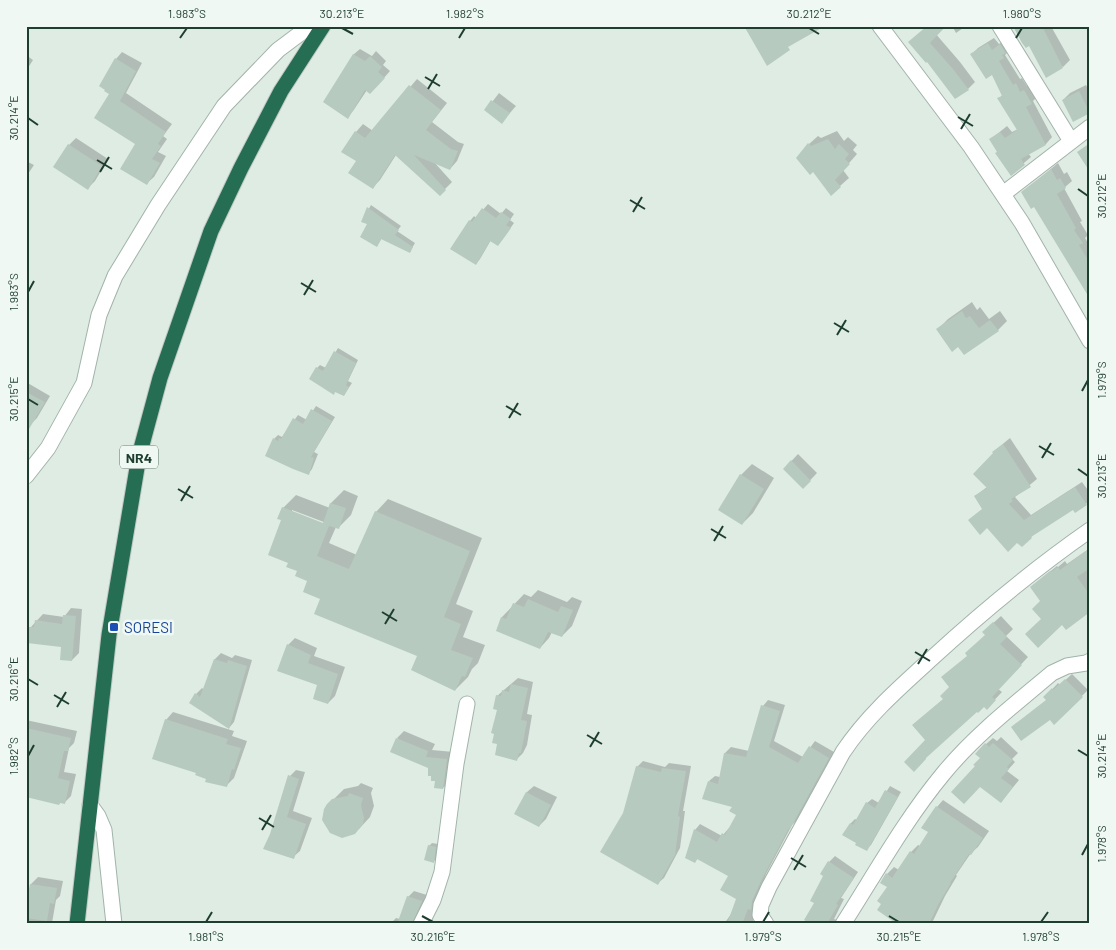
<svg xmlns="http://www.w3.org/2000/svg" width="1116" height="950" viewBox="0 0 1116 950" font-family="Barlow,sans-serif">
	<rect width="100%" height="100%" fill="#dfece4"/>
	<g fill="#0003" fill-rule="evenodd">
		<polygon points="929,26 960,62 975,82 968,89 927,60"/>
		<polygon points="952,26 966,26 956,33"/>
		<polygon points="1014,26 1053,26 1052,28 1070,60 1063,67 1029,45 1026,46 1016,31"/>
		<polygon points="994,38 999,44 1007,38 1010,50 1005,55 1020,79 1022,78 1027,86 1031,84 1037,97 1033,101 1052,137 1046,144 1028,153 1031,157 1011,174 991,139 1007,126 1012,132 1018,129 999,99 1003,94 992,74 972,54 978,48"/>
		<polygon points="360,49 372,56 376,51 386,61 383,65 390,71 376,87 367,90 353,111 347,117 325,101 354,54"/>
		<polygon points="122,52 142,63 126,93 172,124 163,136 167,139 158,152 166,156 154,177 147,183 136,144 110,94 116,59"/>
		<polygon points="26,55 33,60 26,71"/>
		<polygon points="417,79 447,103 432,122 458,142 464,144 457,161 450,169 434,162 452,182 440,194 396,155 380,180 373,187 357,161 356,132 363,124 373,131"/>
		<polygon points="1086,85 1090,92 1090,112 1073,120 1063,100 1070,93"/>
		<polygon points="499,93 516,106 502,122 486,110"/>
		<polygon points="837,131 844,141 848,137 857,145 853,150 857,154 843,170 849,178 831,194 809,144 818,136 821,138"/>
		<polygon points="76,138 108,159 95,181 88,188 69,145"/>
		<polygon points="26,161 34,165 26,177"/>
		<polygon points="1058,163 1064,174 1067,172 1072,181 1064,188 1082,221 1080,222 1088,235 1085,238 1090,246 1090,274 1023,192"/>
		<polygon points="488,204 501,214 506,208 514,214 510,220 514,223 502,240 491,240 480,259 476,264 470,221 474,216 476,218"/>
		<polygon points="371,205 401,226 397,231 415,243 412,248 382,238 377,246 368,224 362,221"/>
		<polygon points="972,302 977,310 980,307 989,319 1000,311 1007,321 998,330 959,345 938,329 948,319"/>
		<polygon points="338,348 358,360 348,381 352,383 344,395 336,391 317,368 320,365 326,368"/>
		<polygon points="26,382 50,396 37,418 31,424 26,421"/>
		<polygon points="316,406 335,417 314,452 318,454 312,469 309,473 274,439 278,435 282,437 298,415 307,420"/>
		<polygon points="1010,438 1037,479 1015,497 1031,515 1082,482 1090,493 1090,500 1086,504 1074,508 1038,530 1031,537 1018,541 969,520 983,509 975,496 987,487 994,453 993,452"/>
		<polygon points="798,454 817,473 803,488 784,469"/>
		<polygon points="752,464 774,478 753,513 742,524 719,510 741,475"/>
		<path d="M344,490L358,496L351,515L338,528L336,527L329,543L357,555L376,512L388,499L482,538L456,604L473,611L463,637L485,645L478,663L472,669L468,677L455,690L418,655L322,598L309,580L289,562L283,520V508L296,495L330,508L331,503ZM292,510L329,524L328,526L292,512Z"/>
		<polygon points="1090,548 1090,610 1062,623 1043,619 1042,601 1031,587 1057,566 1058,567 1065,561 1067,564"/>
		<polygon points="538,590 567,602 572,597 582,601 572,626 562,636 552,632 549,638 540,648 497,630 502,617 524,594 531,597"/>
		<polygon points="71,608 82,609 79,653 72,660 62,646 31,627 43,614 64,617"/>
		<polygon points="1001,616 1013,629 1006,636 1028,657 998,689 1002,692 987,708 984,706 927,740 944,698 968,655 986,635 991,625"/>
		<polygon points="295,638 317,648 314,656 345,667 335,696 328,703 319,684 288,645"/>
		<polygon points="221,653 232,658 235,655 252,660 234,722 229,728 196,694 202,688 204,690 215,659"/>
		<polygon points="1072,674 1088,690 1054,723 1047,700 1045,697 1058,683 1060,685"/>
		<polygon points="518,678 533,682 527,714 532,715 527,745 523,753 517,759 498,744 497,696"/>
		<polygon points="768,700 785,705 774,741 803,757 815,741 834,752 796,821 792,825 766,874 757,897 757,912 753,921 760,924 724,924 731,914 738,898 729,876 698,858 695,862 695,830 700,824 722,836 729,828 730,829 738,815 734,806 709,781 715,776 720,777 725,753 731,747 749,751 763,706"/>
		<polygon points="173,712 234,731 232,736 247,741 234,778 226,786 208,779 166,720"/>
		<polygon points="26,720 77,731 74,743 69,748 64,772 76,774 71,796 64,803 61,802 59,804 26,795"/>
		<polygon points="404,731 435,744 432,750 454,752 450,781 443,788 433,775 430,767 397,738"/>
		<polygon points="1001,737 1018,753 1012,759 1015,762 1007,771 1019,780 1001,802 977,766 986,744 993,738 997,741"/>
		<polygon points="643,761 665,767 669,763 691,766 683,811 685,811 680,848 664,878 658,883 624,814 637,767"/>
		<polygon points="296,770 305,772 293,811 312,818 300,851 293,857 271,835 290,776"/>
		<polygon points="361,783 373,788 371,793 374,806 370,817 359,829 328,805 344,789 358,786"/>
		<polygon points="534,786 557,797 546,819 539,826 516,814 527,792"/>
		<polygon points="890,786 901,792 871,845 866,849 844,834 851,823 855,819 857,820 867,803 872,799 879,803"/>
		<polygon points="943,800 989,831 978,847 971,853 956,875 957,876 945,896 932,923 914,924 889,887 887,874 894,867 899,870 911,852 918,845 920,846 930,832 937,807"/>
		<polygon points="432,843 438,844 436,859 433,862 429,846"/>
		<polygon points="835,856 858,872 841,898 844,899 834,919 837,920 835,924 809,924 824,875 822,874 829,862"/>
		<polygon points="38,877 63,881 60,896 56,900 52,923 54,924 26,924 26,894 30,890 31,884"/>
		<polygon points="414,891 427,895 418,913 417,919 420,924 390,924 396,918 400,919 408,897"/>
	</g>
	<g fill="#b7cabf">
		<polygon points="744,26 825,26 788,47 790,50 767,66"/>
		<polygon points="927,26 946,26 930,43 953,69 969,90 955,99 927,62 926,63 908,42"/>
		<polygon points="1013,26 1042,26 1063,68 1046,78 1029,46 1026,48 1022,43"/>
		<polygon points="988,43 992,50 1000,44 1006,53 1002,55 1004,58 999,61 1013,85 1016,83 1020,92 1024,90 1032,104 1026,107 1046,145 1021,159 1025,165 1011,176 995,153 997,152 989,139 1000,132 1005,138 1017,130 997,98 1002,96 992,75 986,79 970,54"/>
		<polygon points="353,54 365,61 370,56 382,67 378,72 385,78 370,94 365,90 348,119 323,102"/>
		<polygon points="115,58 136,71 120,101 166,132 158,144 161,146 152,159 160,163 147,185 120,169 135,144 94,118 109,94 104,91 105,90 99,86"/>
		<polygon points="409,85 441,110 426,130 451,149 458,151 450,170 414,155 446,190 440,196 395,155 373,189 348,173 356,161 341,152 355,131 365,138"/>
		<polygon points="1079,91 1090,113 1073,122 1062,100"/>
		<polygon points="491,100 510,113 502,124 484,110"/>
		<polygon points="828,139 835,149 839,144 849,154 845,159 850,164 835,180 841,187 831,196 813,172 810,175 796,158 808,143 811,146"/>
		<polygon points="1090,143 1090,172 1077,152"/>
		<polygon points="68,144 102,166 88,190 53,167"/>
		<polygon points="1051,169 1057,180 1060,178 1066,188 1057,194 1076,228 1074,230 1083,243 1079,245 1090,263 1090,299 1034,207 1031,209 1021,192"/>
		<polygon points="367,207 399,230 395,235 413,247 410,253 381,239 377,247 360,237 367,224 361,222"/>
		<polygon points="482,208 496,218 501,212 511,219 506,225 511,228 498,246 490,241 476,265 450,249 469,220 472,222"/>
		<polygon points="962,311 966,318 970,316 979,328 990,320 999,331 964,355 958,347 952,352 936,329"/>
		<polygon points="334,351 356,363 346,385 349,387 344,396 335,392 334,395 309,379 316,367 323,371"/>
		<polygon points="26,392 45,402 26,434"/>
		<polygon points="311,409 332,421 311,457 314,458 309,475 293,469 265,456 273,438 278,441 279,438 281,439 293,418 303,424"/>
		<polygon points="1003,444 1031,487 1011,499 1013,501 1009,504 1024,520 1075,487 1087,505 1075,513 1073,510 1031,537 1032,538 1022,547 1017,543 1008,552 987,528 980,535 968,520 982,509 974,496 987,488 973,474 993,453 992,452"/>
		<polygon points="791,460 811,481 803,489 783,469"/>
		<polygon points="740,474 764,489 742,525 718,510"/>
		<polygon points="330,503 346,508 339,529 329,526 317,556 349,569 375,511 470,551 444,617 461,624 451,650 473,658 465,677 462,676 455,691 411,670 417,656 314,614 320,599 303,592 307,581 295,576 297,571 286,567 288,563 268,555 281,520 277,519 282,507 323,523"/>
		<polygon points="1090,548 1090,568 1077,577 1090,595 1090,612 1066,630 1062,625 1038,648 1025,634 1041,619 1032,609 1040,601 1030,587 1050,571 1051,572 1058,567 1060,570"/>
		<polygon points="528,599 558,612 561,606 573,610 562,637 548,632 540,649 496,631 501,617 506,619 513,603 524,607"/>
		<polygon points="63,615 76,616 72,661 60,660 61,647 27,643 29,627 34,627 35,620 62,624"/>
		<polygon points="993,622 1007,637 1000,644 1022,665 992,697 996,700 987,710 984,707 978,713 977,712 926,758 926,759 914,772 904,762 925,740 912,725 943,699 940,696 949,687 941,677 967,656 965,653 985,635 982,632"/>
		<polygon points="287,644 311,655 308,663 338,674 328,704 313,699 317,685 277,671"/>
		<polygon points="214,659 227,663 228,660 247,666 229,729 189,703 195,693 200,697"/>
		<polygon points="1065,679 1083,697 1054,725 1050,720 1021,741 1011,727 1046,700 1043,697 1052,688 1053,690"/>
		<polygon points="511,684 528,688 521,720 527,721 521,753 519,753 517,761 495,755 497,744 492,743 494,734 491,733 497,710 493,709 496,695 501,696 502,690 509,692"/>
		<polygon points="761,705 780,711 769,747 798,763 809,746 829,758 790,829 789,828 761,881 752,901 751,910 748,909 742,924 727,924 736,899 720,890 728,876 697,859 695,863 685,858 694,829 717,842 722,833 725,835 736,815 729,811 732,807 702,799 708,781 718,784 724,753 746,757"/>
		<polygon points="165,719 228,739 226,744 241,748 234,770 232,769 227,787 205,782 206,779 195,775 196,773 152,759"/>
		<polygon points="26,728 71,738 68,751 64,751 58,778 70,781 65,804 60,803 59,805 26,797"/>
		<polygon points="396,738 428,751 426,757 447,759 443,789 434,788 435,781 431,781 431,776 428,776 428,768 390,752"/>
		<polygon points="985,743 989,747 993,743 1013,760 1007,767 1009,769 1001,778 1013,787 1001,803 980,787 964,804 951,792 975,766 973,765 980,758 975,754"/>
		<polygon points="636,766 661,772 662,768 686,771 678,816 680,817 675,855 658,885 600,852 623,813"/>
		<polygon points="288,775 299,779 287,817 306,824 294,859 263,849 270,834"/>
		<polygon points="885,790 898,797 867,851 855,845 856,843 842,835 850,823 853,825 866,802 875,808"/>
		<polygon points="526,792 551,805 539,827 514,814"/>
		<polygon points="349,793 363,798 361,805 364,818 363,824 355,834 342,838 330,833 322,820 324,809 327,804 332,799 348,796"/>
		<polygon points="936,806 983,838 971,855 969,854 950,883 951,883 938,905 929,924 897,924 877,910 881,904 877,901 887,887 880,883 886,873 892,878 910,851 914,854 928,832 921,828"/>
		<polygon points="428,845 436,847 434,863 424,860"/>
		<polygon points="828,861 854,878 836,904 838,905 827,924 811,924 804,920 814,903 810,901 823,876 820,874"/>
		<polygon points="30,884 57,888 54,904 50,903 47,921 26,918 26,894 28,894"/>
		<polygon points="407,896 422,901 412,924 397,924"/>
	</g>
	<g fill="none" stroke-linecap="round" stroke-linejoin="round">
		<g stroke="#a1b4aa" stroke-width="17">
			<g id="street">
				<polyline points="880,26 971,147 1022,223 1090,341"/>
				<polyline points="1000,26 1071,141"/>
				<polyline points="1003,194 1090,127"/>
				<polyline points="26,476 48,448 84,383 99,315 115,276 158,205 224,106 278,50 310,26"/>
				<polyline points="90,805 98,816 104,830 114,924"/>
				<polyline points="421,924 433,900 442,872 456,764 467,704"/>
				<path d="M766,924L760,915L761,905L769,887L843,752C867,716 899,688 931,659C981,613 1034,569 1090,530"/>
				<path d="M843,924C875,874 905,820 943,774C974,736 1014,705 1052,673L1067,666L1086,663L1090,661"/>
			</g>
		</g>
		<g stroke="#c0c9c5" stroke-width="17">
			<polyline id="highway" points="77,924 109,635 139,456 160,378 211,231 241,168 281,91 323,26"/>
		</g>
		<use href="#street" stroke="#fff" stroke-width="15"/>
		<use href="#highway" stroke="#266e53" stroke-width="15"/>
	</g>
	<path fill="none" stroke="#1e3e30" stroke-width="2" d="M342,28L353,34M809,28L819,34M180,38L187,28M459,38L465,28M1016,38L1022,28M425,77L440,86M428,89L437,74M958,117L973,126M28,118L38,125M961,129L970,114M97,160L112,169M100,172L109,157M1078,189L1088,196M630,200L645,209M633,212L642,197M301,283L316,292M28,292L34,281M304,295L313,280M834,323L849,332M837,335L846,320M1082,391L1088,380M28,399L38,405M506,406L521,415M509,418L518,403M1039,446L1054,455M1042,458L1051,443M1078,469L1088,476M178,489L193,498M181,501L190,486M711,529L726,538M714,541L723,526M382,612L397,621M385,624L394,609M915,652L930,661M918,664L927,649M28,679L38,685M54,695L69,704M57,707L66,692M587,735L602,744M590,747L599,732M1078,750L1088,756M28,756L34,745M259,818L274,827M262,830L271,815M1082,855L1088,844M791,858L806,867M794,870L803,855M422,916L433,922M889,916L899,922M206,922L212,912M763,922L769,912M1041,922L1048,912"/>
	<rect fill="#1a4fb4" stroke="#f0f8f3" stroke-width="2" x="109" y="622" width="10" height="10" rx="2.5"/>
	<g text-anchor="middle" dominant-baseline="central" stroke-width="5" stroke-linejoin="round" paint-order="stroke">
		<rect fill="#f0f8f3" stroke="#5d766a" stroke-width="1" x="120" y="445.5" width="38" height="23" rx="4"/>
		<g font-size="14" font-weight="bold" fill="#1e3e30">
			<text x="139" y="457">NR4</text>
		</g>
		<g font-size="15" fill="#164399" stroke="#f0f8f3" text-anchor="start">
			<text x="124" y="627">SORESI</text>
		</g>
	</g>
	<rect width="1116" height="950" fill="none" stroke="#f0f8f3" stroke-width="55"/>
	<rect x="28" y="28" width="1060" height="894" fill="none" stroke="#1e3e30" stroke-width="2"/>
	<g font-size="12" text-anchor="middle" fill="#1e3e30">
		<text x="187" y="18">1.983°S</text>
		<text x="342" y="18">30.213°E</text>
		<text x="465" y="18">1.982°S</text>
		<text x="809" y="18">30.212°E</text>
		<text x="1022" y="18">1.980°S</text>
		<text transform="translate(14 118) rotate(-90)" y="4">30.214°E</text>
		<text transform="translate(1102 196) rotate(-90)" y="4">30.212°E</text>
		<text transform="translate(14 292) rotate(-90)" y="4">1.983°S</text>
		<text transform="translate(1102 380) rotate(-90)" y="4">1.979°S</text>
		<text transform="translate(14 399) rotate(-90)" y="4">30.215°E</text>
		<text transform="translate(1102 476) rotate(-90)" y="4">30.213°E</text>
		<text transform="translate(14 679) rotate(-90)" y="4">30.216°E</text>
		<text transform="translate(14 756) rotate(-90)" y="4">1.982°S</text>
		<text transform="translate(1102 756) rotate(-90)" y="4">30.214°E</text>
		<text transform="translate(1102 844) rotate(-90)" y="4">1.978°S</text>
		<text x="206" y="941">1.981°S</text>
		<text x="433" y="941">30.216°E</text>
		<text x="763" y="941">1.979°S</text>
		<text x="899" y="941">30.215°E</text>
		<text x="1041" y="941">1.978°S</text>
	</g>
</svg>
